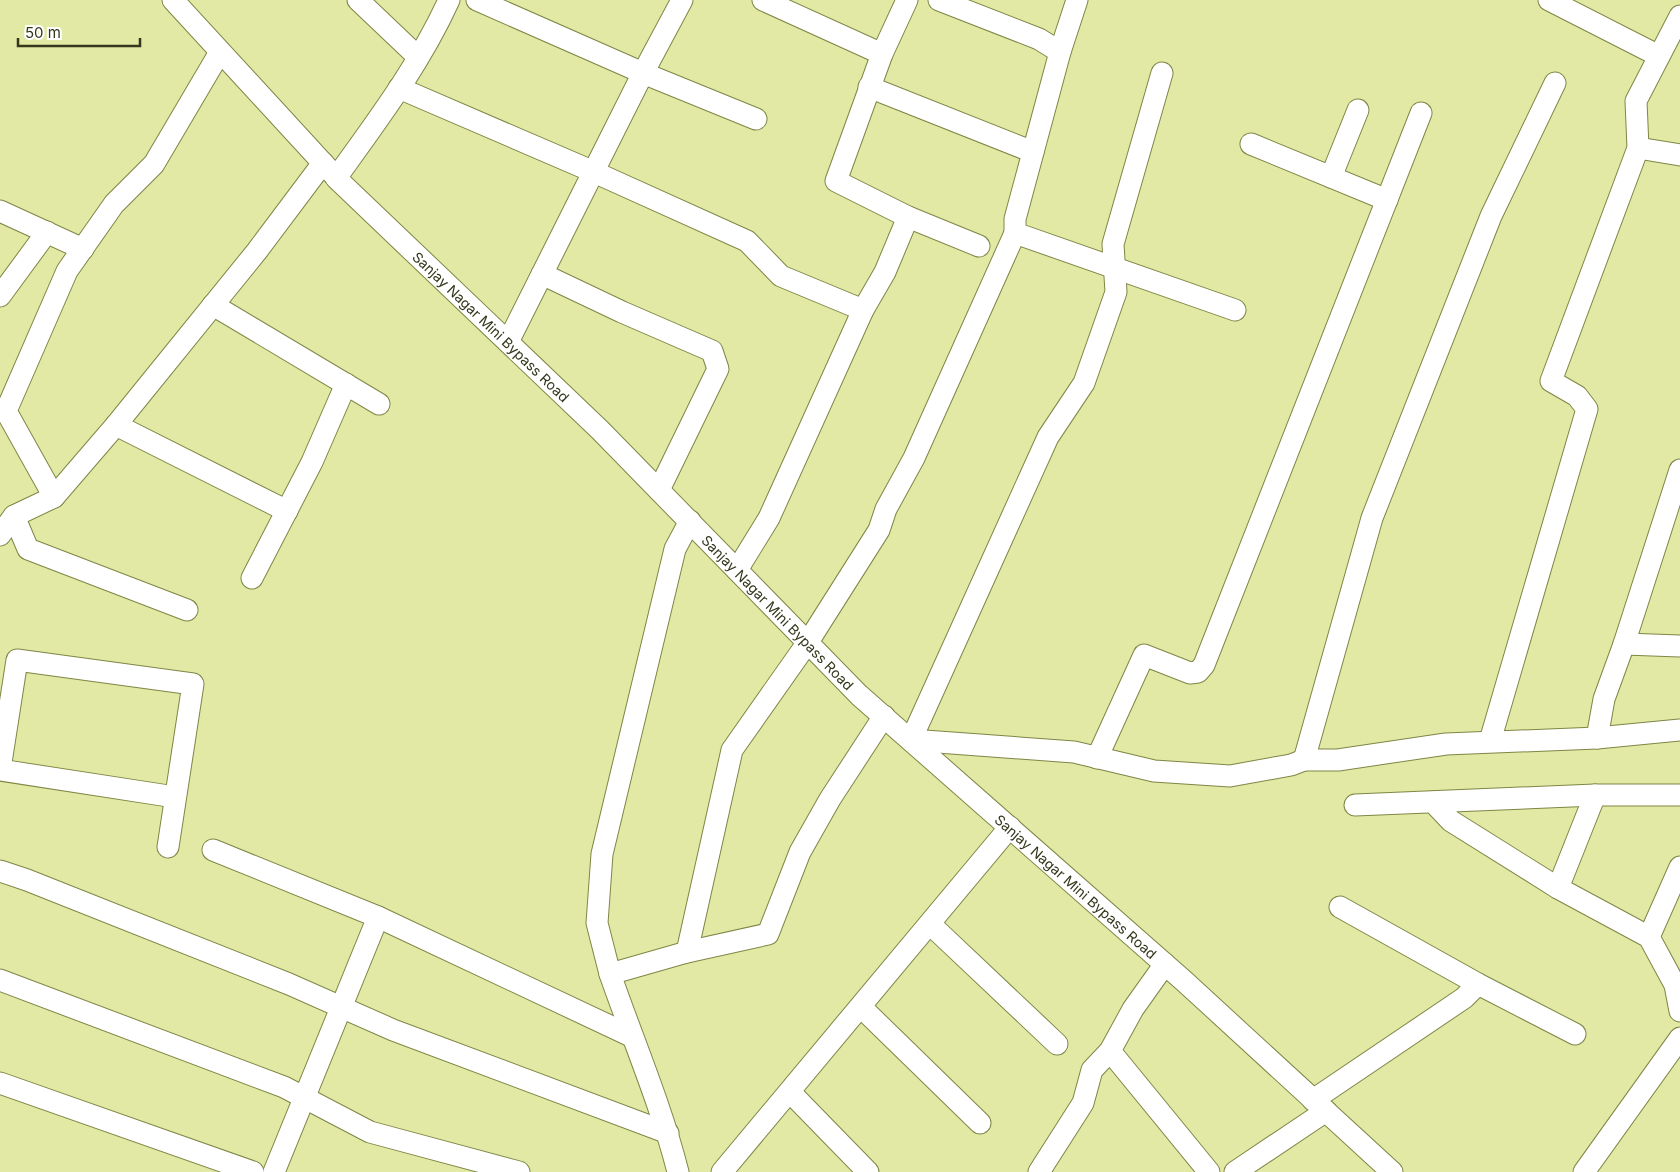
<svg xmlns="http://www.w3.org/2000/svg" width="1680" height="1172" viewBox="0 0 1680 1172" font-family="Inter,sans-serif">
	<rect width="100%" height="100%" fill="#e1e9a5"/>
	<g fill="none" stroke-linecap="round" stroke-linejoin="round">
		<g stroke="#7f8645" stroke-width="23">
			<g id="minor">
				<polyline points="173,0 333,174"/>
				<polyline points="358,0 418,57"/>
				<path id="s1" d="M449,0C420,64 377,121 336,178L600,430L859,695L1184,981L1392,1172"/>
				<polyline points="477,0 643,73 756,119"/>
				<polyline points="763,0 882,54"/>
				<polyline points="907,0 882,54 836,181 908,217 979,246"/>
				<polyline points="939,0 1039,39 1060,52"/>
				<polyline points="1077,0 1060,52 1015,219 1015,233 1235,310"/>
				<polyline points="1549,0 1659,56"/>
				<polyline points="1162,73 1113,244 1116,292 1084,383 1048,437 911,740 1074,752 1154,771 1230,776 1291,765 1304,760 1338,760 1446,744 1597,738 1680,730"/>
				<polyline points="869,87 1033,152"/>
				<polyline points="399,88 594,172 747,241 781,276 863,310"/>
				<polyline points="1251,144 1387,200"/>
				<polyline points="1638,148 1680,155"/>
				<polyline points="1331,177 1358,110"/>
				<polyline points="0,211 83,249"/>
				<polyline points="542,274 622,312 712,351 718,369 659,490"/>
				<polyline points="0,296 47,232"/>
				<polyline points="213,305 379,404"/>
				<polyline points="508,342 643,73 682,0"/>
				<polyline points="116,425 287,511"/>
				<polyline points="54,497 6,411 67,271 114,204 154,164 220,52"/>
				<polyline points="14,516 28,549 187,610"/>
				<polyline points="690,521 675,549 602,854 597,923 610,974 687,952 768,934 800,852 830,799 884,716"/>
				<polyline points="0,535 14,516 54,497 116,425 257,251 323,163"/>
				<polyline points="737,570 769,518 863,310 885,272 908,217"/>
				<polyline points="252,578 312,462 346,384"/>
				<polyline points="1624,644 1680,646"/>
				<polyline points="1597,738 1604,699 1624,644 1680,470"/>
				<polyline points="1490,741 1587,409 1577,396 1551,381 1638,148 1636,101 1680,16"/>
				<polyline points="1097,758 1144,655 1190,673 1198,672 1204,665 1421,113"/>
				<polyline points="1304,760 1372,518 1491,216 1555,83"/>
				<polyline points="0,769 17,660 193,684 168,847"/>
				<polyline points="0,770 175,797"/>
				<polyline points="1433,802 1451,821 1558,888 1649,937 1675,985 1680,1011"/>
				<polyline points="1355,805 1595,795 1680,795"/>
				<polyline points="213,850 378,917 631,1036"/>
				<polyline points="0,871 27,880 289,984 393,1030 668,1133"/>
				<polyline points="1558,888 1595,795"/>
				<polyline points="1340,907 1478,984 1575,1034"/>
				<polyline points="930,924 1057,1044"/>
				<polyline points="1649,937 1680,867"/>
				<polyline points="687,952 732,750 808,642 879,530 886,509 914,458 1015,233"/>
				<path d="M610,974C633,1040 661,1105 678,1172"/>
				<polyline points="0,980 284,1087 370,1132 519,1172"/>
				<polyline points="861,1007 980,1123"/>
				<polyline points="1110,1051 1209,1172"/>
				<polyline points="0,1083 253,1172"/>
				<polyline points="790,1092 868,1172"/>
				<polyline points="1313,1100 1464,998 1478,984"/>
				<polyline points="274,1172 378,917"/>
				<polyline points="722,1172 1010,827"/>
				<polyline points="1039,1172 1083,1103 1092,1070 1110,1051 1133,1009 1165,964"/>
				<polyline points="1235,1172 1326,1111"/>
				<polyline points="1584,1172 1680,1038"/>
			</g>
		</g>
		<use href="#minor" stroke="#fff" stroke-width="21"/>
	</g>
	<g text-anchor="middle" dominant-baseline="central" stroke-width="4" stroke-linejoin="round" paint-order="stroke">
		<g font-size="14" fill="#34371c" stroke="#fff">
			<text stroke="none"><textPath href="#s1" startOffset="426">Sanjay Nagar Mini Bypass Road</textPath></text>
			<text stroke="none"><textPath href="#s1" startOffset="831">Sanjay Nagar Mini Bypass Road</textPath></text>
			<text stroke="none"><textPath href="#s1" startOffset="1236">Sanjay Nagar Mini Bypass Road</textPath></text>
		</g>
	</g>
	<path d="M18 38v8h122v-8" fill="none" stroke="#34371c" stroke-width="2.5"/>
	<text x="25" y="38" font-size="15" fill="#34371c" stroke="#ffffff" stroke-width="4" paint-order="stroke">50 m</text>
</svg>
